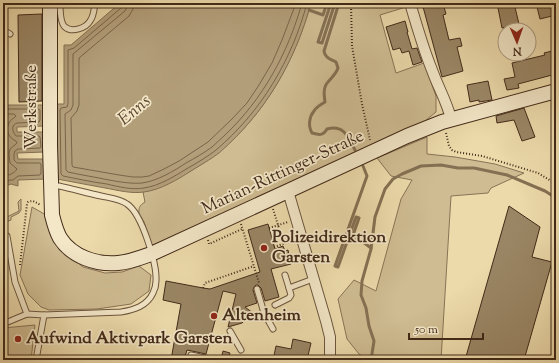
<svg xmlns="http://www.w3.org/2000/svg" width="559" height="363" viewBox="0 0 559 363" font-family="'Sorts Mill Goudy',serif">
	<rect width="100%" height="100%" fill="#ecdaab"/>
	<filter id="stains"><feTurbulence type="fractalNoise" baseFrequency=".005" numOctaves="4"/><feColorMatrix values="0 0 0 0 .2 0 0 0 0 .09 0 0 0 0 .02 0 0 0 .5 -.17"/></filter>
	<radialGradient id="worn" r=".72"><stop offset=".6" stop-color="#630" stop-opacity="0"/><stop offset="1" stop-color="#630" stop-opacity=".3"/></radialGradient>
	<g fill="#cfbc92" stroke="#887356">
		<path d="M311,3H405L406,7L380,15L396,73L424,63L436,96V112L425,121L387,141L157,245H151C147,238 147,230 144,222C142,218 138,214 139,210C139,206 142,204 145,202L143,192C155,189 166,184 177,178C247,145 291,76 311,3Z"/>
		<polygon points="427,137 427,154 455,157 495,164 524,173 491,188 488,193 451,196 441,360 369,360 359,354 347,339 338,299 354,280 376,291 401,199 412,180 391,176 377,158"/>
		<polygon points="21,199 21,210 19,213 11,217 11,220 3,223 3,219 19,211 18,202"/>
		<polygon points="32,207 46,215 66,253 83,267 105,273 122,272 139,266 151,275 149,291 131,304 97,309 49,310 41,307 28,294 20,275"/>
		<polygon points="35,325 31,360 3,360 3,328"/>
	</g>
	<g fill="#b29e79" stroke="#857053">
		<path d="M120,3H311C295,62 265,113 219,153C210,160 200,165 191,171C177,180 160,190 144,192C131,194 117,190 105,188C89,185 73,182 57,179L56,104H64V45H71Z"/>
		<polygon points="3,49 4,50 5,105 44,105 44,126 17,127 17,132 44,132 45,152 17,153 18,159 45,159 45,179 18,180 18,186 11,184 3,187"/>
	</g>
	<g fill="none" stroke-linecap="round" stroke-linejoin="round">
		<g stroke="#7a6449" stroke-width="1">
			<path d="M123,3L122,6L121,8L74,48L68,50V104L67,107L61,108L60,110L61,174L63,176C78,179 92,182 107,184C119,187 132,190 144,188C159,186 175,176 188,168C197,163 207,157 216,150C261,112 292,60 307,3"/>
			<path d="M128,3L127,7L125,11L73,54V105L71,110L65,114L66,170L68,172C81,175 95,177 109,180C120,182 132,184 142,183C157,181 174,171 186,163C195,158 204,153 212,147C216,143 221,139 225,135C263,99 288,53 302,3"/>
			<polyline points="134,3 133,9 129,16 79,58 79,105 77,111 71,118 72,165 73,167 119,175 133,177 142,177 149,176 164,169 179,161 208,142 232,119 247,103 259,85 272,63 282,40 296,3"/>
			<path d="M3,108L6,109H38L40,110V120L39,122L17,123C12,125 12,129 14,133L16,136H39L40,137L41,147L40,148L18,149L15,151L14,154V160L17,163H40L41,164V173L40,175L18,176L13,180H10L3,183"/>
			<path d="M3,114H14L16,116C14,118 10,120 9,123C5,131 9,138 16,141L17,143L10,149L9,154L10,163L17,169C14,174 8,175 3,177"/>
		</g>
		<g stroke="#857053" stroke-width="3">
			<polyline points="331,3 318,42 322,43 335,3"/>
			<path d="M339,3L324,51C325,58 330,59 336,62L338,68C336,74 332,77 328,82C323,87 324,95 325,102C322,104 316,107 314,111C309,117 308,126 312,133C319,135 323,136 327,129C344,124 348,137 355,150"/>
			<polyline points="309,10 323,15 327,3"/>
			<polyline points="363,166 367,176 335,266 338,267 356,217 359,218 352,238 363,242 371,248"/>
			<polyline points="371,360 374,341 369,326 366,308 361,295 362,281 371,249 375,217 385,189 393,179 402,174 421,166 441,165 458,168 474,168 507,175 545,191 556,198"/>
		</g>
	</g>
	<g fill="#9a8665" stroke="#422a19">
		<polygon points="422,3 443,3 446,14 443,15 449,40 460,38 462,46 457,47 463,71 442,77"/>
		<polygon points="497,3 514,3 519,24 502,28"/>
		<polygon points="536,3 556,3 556,15 540,19"/>
		<polygon points="42,14 42,101 19,102 18,15"/>
		<polygon points="405,21 408,32 407,32 412,49 417,48 422,62 413,65 409,51 402,53 400,48 393,50 386,27"/>
		<polygon points="556,50 556,74 518,84 519,88 507,90 504,79 515,77 512,63 545,55 544,53"/>
		<polygon points="488,81 492,100 479,102 479,100 470,102 467,85"/>
		<polygon points="524,108 535,137 522,141 514,120 497,123 496,116"/>
		<polygon points="509,206 540,227 532,257 552,262 524,360 510,360 503,358 503,360 465,360"/>
		<polygon points="268,224 275,249 283,246 285,251 288,250 291,264 271,269 279,297 265,301 261,288 258,285 256,285 254,287 253,290 257,303 245,307 253,313 242,323 228,327 236,294 223,291 206,354 187,350 184,360 171,360 181,304 163,300 166,281 203,288 210,289 260,272 248,230"/>
		<polygon points="293,339 311,343 307,360 273,360 276,346 291,349"/>
		<polygon points="223,351 230,353 228,360 221,359"/>
	</g>
	<g fill="none" stroke-linecap="round" stroke-linejoin="round">
		<g stroke="#6c563e" stroke-width="7">
			<g id="lane">
				<path d="M60,3C60,9 60,23 65,27C72,33 86,28 90,21C94,16 94,9 95,3"/>
				<polyline points="3,30 10,34"/>
				<polyline points="7,236 15,282 27,314"/>
				<polyline points="285,275 289,288"/>
				<polyline points="257,289 264,313 273,329"/>
				<polyline points="275,305 289,298 291,295 289,288 313,279"/>
				<path d="M3,324L27,314L44,315L121,312C134,310 147,306 153,293C155,289 156,285 156,281C157,264 142,214 127,204C120,199 110,198 101,196C87,193 73,189 59,186"/>
				<polyline points="230,331 241,350"/>
				<polyline points="191,355 215,360"/>
				<polyline points="36,360 44,315"/>
			</g>
		</g>
		<g stroke="#6c563e" stroke-width="12">
			<g id="street">
				<path d="M410,3C417,26 423,48 432,70C438,87 447,102 451,119"/>
				<polyline points="288,191 326,321 330,337 330,360"/>
			</g>
		</g>
		<g stroke="#422a19" stroke-width="16">
			<path id="secondary" d="M50,3V146L52,215C54,223 56,231 60,238C72,257 97,265 118,263C130,262 140,258 151,254L288,191L407,136L442,122L556,91"/>
		</g>
		<g stroke="#422a19" stroke-width="2" stroke-dasharray="1 2" stroke-linecap="butt">
			<polyline points="351,3 352,46 362,104 370,140"/>
			<polyline points="446,133 449,146 452,150 456,152 482,156 538,173 556,184"/>
			<polyline points="273,209 284,244"/>
			<polyline points="241,224 259,283"/>
			<polyline points="269,228 288,222"/>
			<polyline points="208,240 209,244 242,229"/>
			<polyline points="274,247 292,241"/>
			<path d="M20,265L27,204L28,202C33,200 36,202 40,205"/>
			<polyline points="203,288 205,283 254,266"/>
		</g>
		<use href="#lane" stroke="#f3e7c8" stroke-width="5"/>
		<use href="#street" stroke="#f3e7c8" stroke-width="10"/>
		<use href="#secondary" stroke="#f3e7c8" stroke-width="14"/>
	</g>
	<g fill="#8f2418" stroke="#f3e7c8" stroke-width="1.5">
		<circle cx="264" cy="248" r="4"/>
		<circle cx="214" cy="316" r="4"/>
		<circle cx="18" cy="339" r="4"/>
	</g>
	<g text-anchor="middle" dominant-baseline="central" stroke-width="3.5" stroke-linejoin="round" paint-order="stroke">
		<g font-size="17" fill="#422a19" stroke="#f3e7c8">
			<text transform="translate(32 107) rotate(-90)">Werkstraße</text>
			<text transform="translate(283 173) rotate(-25)">Marian-Rittinger-Straße</text>
		</g>
		<g font-size="17" font-weight="bold" fill="#422a19" stroke="#f3e7c8" text-anchor="start">
			<text x="272" y="238">Polizeidirektion<tspan x="272" dy="20">Garsten</tspan></text>
			<text x="222" y="316">Altenheim</text>
			<text x="26" y="339">Aufwind Aktivpark Garsten</text>
		</g>
		<g font-size="18" font-style="italic" fill="#5e4731" stroke="#f3e7c8">
			<text transform="translate(135 111) rotate(-40)">Enns</text>
		</g>
	</g>
	<rect width="559" height="363" fill="none" stroke="#ecdaab" stroke-width="16"/>
	<rect x="4" y="4" width="551" height="355" fill="none" stroke="#422a19" stroke-width="2"/>
	<rect x="8" y="8" width="543" height="347" fill="none" stroke="#422a19"/>
	<g transform="translate(517 42) rotate(178)"><circle r="19" fill="#f3e7c8" stroke="#ac9b82"/>
	<path d="M0-3L7 15L0 10L-7 15Z" fill="#8f2418"/>
	<text y="-6" font-size="11" font-weight="bold" text-anchor="middle" fill="#422a19">N</text>
	</g>
	<path d="M409 333v6h74v-6" fill="none" stroke="#422a19" stroke-width="2"/>
	<text x="415" y="333" font-size="12" fill="#422a19" stroke="#f3e7c8" stroke-width="3" paint-order="stroke">50 m</text>
	<rect width="100%" height="100%" filter="url(#stains)"/>
	<rect width="100%" height="100%" fill="url(#worn)"/>
</svg>
